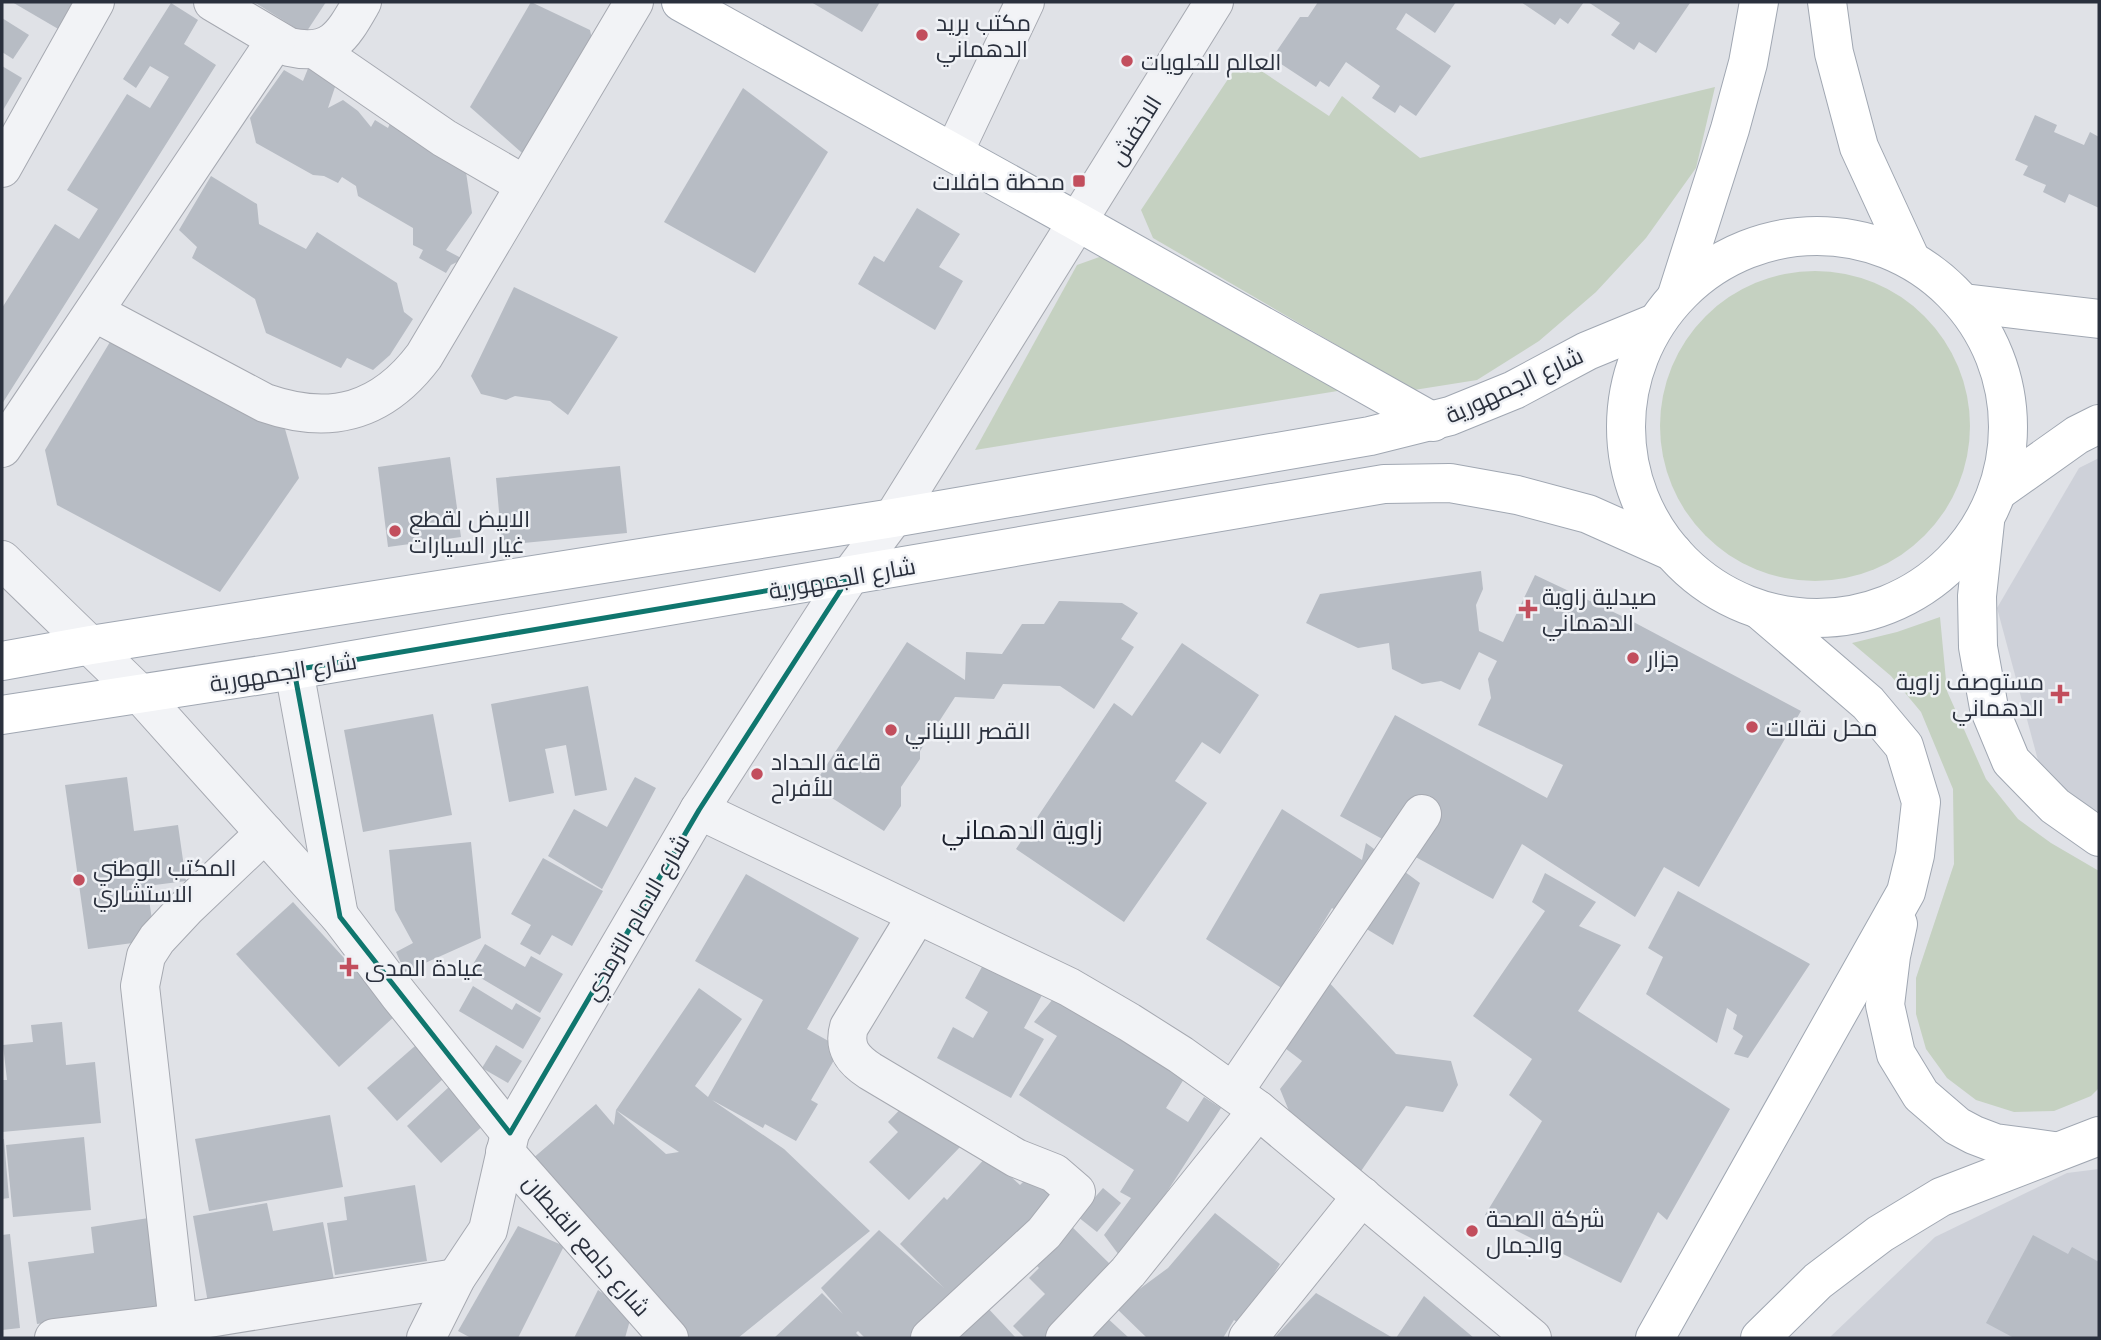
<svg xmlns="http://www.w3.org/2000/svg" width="2101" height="1340" viewBox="0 0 2101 1340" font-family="Quicksand,Cairo,sans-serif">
	<rect width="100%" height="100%" fill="#e0e2e7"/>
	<g fill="#ced1d9">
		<polygon points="2099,458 2099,812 2043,779 1997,608 2079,468"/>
		<polygon points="2099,1169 2099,1338 1829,1338 1935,1237 2067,1173"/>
	</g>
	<g fill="#c5d1c1">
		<polygon points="1242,58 1329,116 1342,96 1420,158 1715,87 1696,168 1646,238 1596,292 1539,341 1477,380 1414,390 1153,238 1141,210"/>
		<polygon points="1105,255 1356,388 975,450 1077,265"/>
		<circle cx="1815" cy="426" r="155"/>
		<polygon points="1940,617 1947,691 1986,779 2018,819 2051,843 2099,871 2099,1088 2091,1096 2054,1111 2014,1112 1976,1100 1947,1078 1926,1049 1916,1014 1916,978 1954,864 1953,789 1921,712 1891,676 1852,643 1897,632"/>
	</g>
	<g fill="#b7bcc4" fill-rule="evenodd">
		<polygon points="12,2 77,2 60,30"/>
		<polygon points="254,2 326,2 305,34"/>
		<polygon points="531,2 590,30 596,58 530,160 470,107"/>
		<polygon points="811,2 880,2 862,32"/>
		<polygon points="1318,2 1456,2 1435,33 1406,13 1396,29 1451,66 1416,116 1400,105 1395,113 1372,98 1380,86 1346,62 1329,87 1320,81 1316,87 1272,58 1300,17 1308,17"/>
		<polygon points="1521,2 1584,2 1568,24 1560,18 1555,25"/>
		<polygon points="1588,2 1689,2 1690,3 1656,53 1639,42 1634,50 1611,35 1620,23"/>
		<polygon points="171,3 198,20 184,44 216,65 2,404 2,308 55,224 79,239 98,209 67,190 127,94 150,108 169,77 150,66 136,88 123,79"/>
		<polygon points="2,18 29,35 13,59 2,52"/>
		<polygon points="2,66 22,78 2,112"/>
		<polygon points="309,66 336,84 328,108 343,100 358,111 371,127 375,120 388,128 394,114 466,172 472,213 446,250 463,259 451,265 446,273 419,258 423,250 413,245 413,228 358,196 356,186 342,177 338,183 324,176 313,175 256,143 250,118 284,70 303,81"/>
		<polygon points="743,88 828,152 755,273 664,222"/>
		<polygon points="2035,115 2057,125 2054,132 2084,145 2090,132 2099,137 2099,208 2069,194 2065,203 2043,192 2046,185 2023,175 2028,166 2015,160"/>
		<polygon points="211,176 257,204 259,224 306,249 317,232 397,283 404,312 413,319 390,355 373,370 347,358 341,368 266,333 255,299 192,258 197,247 179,230"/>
		<polygon points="917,208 960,234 939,267 963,281 935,330 858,284 874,256 884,262"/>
		<polygon points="514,287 618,337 568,415 550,401 515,396 506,400 481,394 471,376"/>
		<polygon points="116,332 283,422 299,478 220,592 57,505 45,450"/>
		<polygon points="450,457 461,537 388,547 378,467"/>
		<polygon points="620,466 627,533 502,545 496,478"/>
		<polygon points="1481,571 1483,589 1476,605 1479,631 1503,642 1535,575 1626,618 1801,711 1699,887 1664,867 1635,917 1522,844 1493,899 1340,816 1395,715 1547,798 1563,765 1478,725 1491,698 1488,679 1497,661 1479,652 1460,690 1441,681 1422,684 1392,669 1389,643 1358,648 1306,623 1320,594"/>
		<polygon points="1059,601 1122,603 1138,613 1121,639 1134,647 1094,709 1060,686 1003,684 994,699 955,697 920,751 920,759 901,787 901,806 884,831 813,786 907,642 965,680 966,652 1002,654 1022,624 1044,624"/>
		<polygon points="1182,643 1259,695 1220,754 1202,742 1175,781 1207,803 1124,922 1016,849 1114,703 1132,716"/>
		<polygon points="588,686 607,790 575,796 566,745 545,749 554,793 509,802 491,704"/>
		<polygon points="433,714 452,815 363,832 344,730"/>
		<polygon points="127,777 134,831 178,825 186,881 147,886 155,940 88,949 65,785"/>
		<polygon points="635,777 656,788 602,889 548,856 574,809 607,827"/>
		<polygon points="1282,809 1362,860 1366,843 1420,883 1393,945 1332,908 1283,989 1206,939"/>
		<polygon points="471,842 481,938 405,972 396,952 413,943 395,910 389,850"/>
		<polygon points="543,858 603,891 572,946 552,935 540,955 520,944 531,925 511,914"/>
		<polygon points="1545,873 1596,902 1579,926 1621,945 1578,1011 1730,1109 1667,1220 1658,1212 1621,1283 1485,1215 1542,1121 1509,1095 1532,1059 1473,1016 1545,911 1532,902"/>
		<path d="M746,874L859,938L807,1029L841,1048L811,1100L818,1104L796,1141L765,1124L763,1128L712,1100L784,1149L870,1231L738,1338H679L524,1166L596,1104L614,1125L616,1110L699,988L742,1019L695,1086L708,1097L763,1000L695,961ZM616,1110L679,1152L666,1154Z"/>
		<polygon points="1678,891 1810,964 1748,1058 1734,1054 1743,1036 1733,1029 1737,1015 1727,1008 1717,1043 1646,994 1663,957 1648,948"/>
		<polygon points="293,902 396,1015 339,1067 236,954"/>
		<polygon points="485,944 525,967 531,956 563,974 540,1013 469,971"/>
		<polygon points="989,954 1047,986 1024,1028 1044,1039 1011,1098 937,1058 953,1027 973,1038 988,1012 965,998"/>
		<polygon points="1324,977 1396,1054 1451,1061 1458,1085 1443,1112 1406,1106 1359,1174 1296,1128 1280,1089 1302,1061 1277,1042"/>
		<polygon points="473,986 512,1010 516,1003 541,1018 523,1049 459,1011"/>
		<polygon points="1058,993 1187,1074 1166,1108 1188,1122 1204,1097 1221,1108 1163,1198 1173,1205 1125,1263 1104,1235 1131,1198 1120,1192 1134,1170 1019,1095 1057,1036 1034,1022"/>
		<polygon points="62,1022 66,1065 95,1062 101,1123 2,1132 2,1080 7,1080 3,1045 33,1042 31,1025"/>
		<polygon points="496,1045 522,1061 508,1083 482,1068"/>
		<polygon points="415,1046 444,1078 397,1121 367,1088"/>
		<polygon points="450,1086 485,1124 441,1163 407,1126"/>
		<polygon points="910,1099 960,1147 909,1200 869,1162 898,1132 888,1122"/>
		<polygon points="330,1115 343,1187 209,1211 195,1139"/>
		<polygon points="84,1137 91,1210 13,1217 6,1145"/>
		<polygon points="2,1139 4,1139 9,1198 2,1199"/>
		<polygon points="988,1155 1020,1185 1035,1170 1058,1191 960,1298 914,1338 865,1338 858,1331 856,1333 861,1338 774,1338 822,1293 843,1314 821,1288 879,1230 944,1288 900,1244 944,1197 947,1200"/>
		<polygon points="415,1185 427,1261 335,1275 327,1223 347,1220 344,1197"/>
		<polygon points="1103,1188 1121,1203 1097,1232 1078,1217"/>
		<polygon points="267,1203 273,1231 323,1222 334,1280 208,1303 193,1216"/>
		<polygon points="1215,1213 1280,1264 1242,1326 1234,1320 1223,1338 1147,1338 1115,1307 1168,1268"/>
		<polygon points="155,1217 169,1304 37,1324 28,1262 94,1253 91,1227"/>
		<polygon points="1065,1220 1112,1266 1055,1338 1025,1338 1013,1326 1045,1294 1029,1278 1039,1268 1028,1257"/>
		<polygon points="518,1226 564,1246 518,1338 471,1338 458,1331"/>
		<polygon points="10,1234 20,1328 2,1330 2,1235"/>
		<polygon points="2033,1235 2068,1254 2072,1247 2099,1262 2099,1338 2014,1338 1986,1323"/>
		<polygon points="598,1290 632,1313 625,1338 574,1338"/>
		<polygon points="1316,1293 1393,1338 1274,1338"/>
		<polygon points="1424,1296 1474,1338 1396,1338"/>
		<polygon points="985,1305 1016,1338 950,1338"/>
		<polygon points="1105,1316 1129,1338 1085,1338"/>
	</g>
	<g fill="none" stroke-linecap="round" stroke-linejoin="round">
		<g stroke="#a6a9b1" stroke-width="40">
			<g id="minor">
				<path d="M213,2L289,47C332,57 343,35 362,2"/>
				<polyline points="316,50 444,138 525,185"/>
				<polyline points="954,152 1025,2"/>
				<polyline points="2,168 95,2"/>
				<path d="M94,312L265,403C331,426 382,412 424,356L634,2"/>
				<polyline points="2,448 276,40"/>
				<polyline points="2,560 141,695 340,917 399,995 510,1133"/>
				<polyline points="294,670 339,916"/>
				<polyline points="699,810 1069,987 1129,1022 1181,1055 1258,1110 1532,1338"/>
				<path d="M917,915L849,1027C843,1048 853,1060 870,1071L1016,1158L1054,1173L1076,1192L1044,1233L930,1338"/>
				<polyline points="1234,1091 1422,814"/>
				<polyline points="505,1152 669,1338"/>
				<polyline points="54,1338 178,1323 456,1278"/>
				<polyline points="183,1338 178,1323 140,986 146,956 157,939 186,908 265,833"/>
				<polyline points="426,1338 456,1278 488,1230 510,1133 699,810 849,577 893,518 1214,2"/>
				<polyline points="1065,1338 1128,1272 1258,1110"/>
				<polyline points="1248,1338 1362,1196"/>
			</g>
		</g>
		<g stroke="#a0a7b2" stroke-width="40">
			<g id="major">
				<polyline points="681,2 1078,222 1433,422"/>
				<polyline points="1827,2 1834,53 1859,147 1911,260"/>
				<circle cx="1817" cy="427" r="191"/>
				<polyline points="1677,295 1730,129 1748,63 1759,2"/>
				<polyline points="1964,303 2099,319"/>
				<polyline points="1998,491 2077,435 2099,424"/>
				<polyline points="1985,522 1977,596 1978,647 1989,708 2011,761 2055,806 2099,837"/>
				<polyline points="2,661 91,645 893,518 1370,436 1450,416 1514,390 1587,351 1655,323"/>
				<polyline points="2,715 294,670 1384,484 1450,483 1517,495 1588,514 1673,552"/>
				<polyline points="1898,924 1891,956 1885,1005 1896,1054 1921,1095 1957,1126 1974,1135 1995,1143 2054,1151"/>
				<polyline points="1655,1338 1906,892 1915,855 1921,802 1904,746 1868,703 1760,610"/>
				<polyline points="1760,1338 1818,1281 1880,1234 1941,1197 2099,1136"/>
			</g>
		</g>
		<use href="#minor" stroke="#f2f3f6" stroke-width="38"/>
		<use href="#major" stroke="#fff" stroke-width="38"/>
	</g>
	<path fill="none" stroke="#0f766e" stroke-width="5" stroke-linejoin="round" d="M849,577L699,810L510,1133L340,917L294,670Z"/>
	<g fill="#c24e5d" stroke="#eff1f5" stroke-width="2.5">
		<circle cx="922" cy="35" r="7"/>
		<circle cx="1127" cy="61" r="7"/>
		<rect x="1072" y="174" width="14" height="14" rx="3.5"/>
		<circle cx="395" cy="531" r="7"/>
		<path d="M1524.5 598.5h7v7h7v7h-7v7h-7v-7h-7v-7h7z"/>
		<circle cx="1633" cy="658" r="7"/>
		<path d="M2056.5 683.5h7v7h7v7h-7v7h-7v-7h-7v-7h7z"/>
		<circle cx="1752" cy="727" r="7"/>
		<circle cx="891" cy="730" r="7"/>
		<circle cx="757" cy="774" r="7"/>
		<circle cx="79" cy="880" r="7"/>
		<path d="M345.5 956.5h7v7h7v7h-7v7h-7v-7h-7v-7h7z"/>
		<circle cx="1472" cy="1231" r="7"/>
	</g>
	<g text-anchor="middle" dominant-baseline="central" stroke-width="5" stroke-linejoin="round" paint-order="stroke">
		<g font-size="23" fill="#2a303d" stroke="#eff1f5" text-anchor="start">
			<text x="936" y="22">مكتب بريد<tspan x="936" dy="26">الدهماني</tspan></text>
			<text x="1141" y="61">العالم للحلويات</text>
			<text x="1065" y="181" text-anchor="end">محطة حافلات</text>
			<text x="409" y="518">الابيض لقطع<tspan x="409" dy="26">غيار السيارات</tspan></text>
			<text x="1542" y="596">صيدلية زاوية<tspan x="1542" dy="26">الدهماني</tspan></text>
			<text x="1647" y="658">جزار</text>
			<text x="2044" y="681" text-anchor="end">مستوصف زاوية<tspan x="2044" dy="26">الدهماني</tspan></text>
			<text x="1766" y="727">محل نقالات</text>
			<text x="905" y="730">القصر اللبناني</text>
			<text x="771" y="761">قاعة الحداد<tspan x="771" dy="26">للأفراح</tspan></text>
			<text x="93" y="867">المكتب الوطني<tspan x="93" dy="26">الاستشاري</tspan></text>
			<text x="365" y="967">عيادة المدى</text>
			<text x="1486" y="1218">شركة الصحة<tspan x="1486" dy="26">والجمال</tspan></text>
		</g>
		<g font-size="23" fill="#2a303d" stroke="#eff1f5">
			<text transform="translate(1135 130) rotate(-58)">الاخفش</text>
			<text transform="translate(1514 385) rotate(-25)">شارع الجمهورية</text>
			<text transform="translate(842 578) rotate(-10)">شارع الجمهورية</text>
			<text transform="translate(283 672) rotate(-9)">شارع الجمهورية</text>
			<text transform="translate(636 917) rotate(-60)">شارع الامام الترمذي</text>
			<text transform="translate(587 1245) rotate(49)">شارع جامع القبطان</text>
		</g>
		<g font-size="26" fill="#1c212e" stroke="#eff1f5">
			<text x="1022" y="829">زاوية الدهماني</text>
		</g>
	</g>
	<rect width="2101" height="1340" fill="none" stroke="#2a303d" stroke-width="7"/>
</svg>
